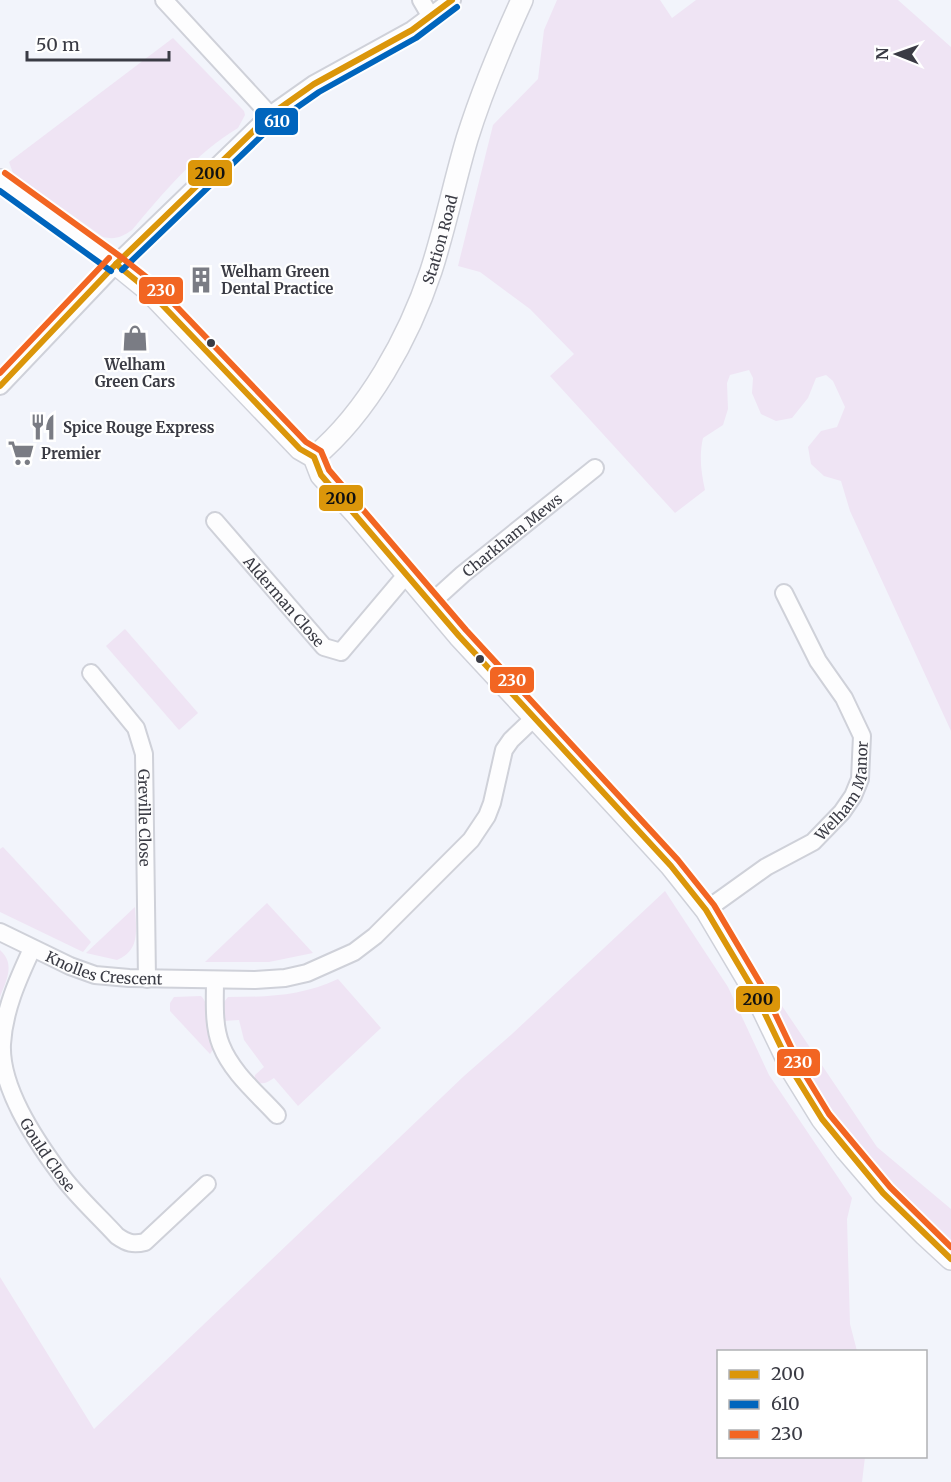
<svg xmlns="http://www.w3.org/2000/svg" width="951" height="1482" viewBox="0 0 951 1482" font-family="Merriweather,serif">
	<rect width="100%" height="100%" fill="#f2f4fb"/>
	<g fill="#efe4f4">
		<path d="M557,0H660L672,18L696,0H898L951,47V731L850,511L841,481L824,476L811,464L808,447L821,431L837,427L845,407L833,381L826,375L816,378L808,398L792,418L776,421L761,414L752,393L753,378L749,370L730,375L727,383L728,409L723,425L703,438C699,456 701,472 705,490L675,513L550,376L574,354L530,309L480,272L458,266L493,125L538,79L544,30Z"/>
		<path d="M173,38L244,111L245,115L238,128C195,154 164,192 132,230C122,237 115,240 103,237L13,173L9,162Z"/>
		<polygon points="125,629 198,713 179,730 106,646"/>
		<polygon points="3,847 91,942 83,952 0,912 0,849"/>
		<polygon points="665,891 728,987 769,1075 852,1198 847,1219 850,1324 857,1351 718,1352 718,1456 865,1457 862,1482 0,1482 0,1277 94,1429 464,1076 512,1034"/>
		<polygon points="267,903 313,953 269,962 205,962"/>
		<path d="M135,907C136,929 141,950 117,960L86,953Z"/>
		<polygon points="741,945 877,1147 951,1209 951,1249 872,1170 811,1086 735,949"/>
		<path d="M0,950C16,964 6,981 0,997Z"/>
		<path d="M338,979L381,1028L298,1106L274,1078C267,1083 261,1086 254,1080L255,1075L264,1067L244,1040L239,1020L223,1021L224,1002L228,997C267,997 302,996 338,979Z"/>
		<path d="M201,996C212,1006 206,1031 214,1048L210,1054L170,1011V1003L174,997Z"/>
	</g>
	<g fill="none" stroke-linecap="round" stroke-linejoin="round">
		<g stroke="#cfd1d9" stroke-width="20">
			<g id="minor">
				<polyline points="164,0 270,115"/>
				<polyline points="421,0 431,17"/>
				<polyline points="0,386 116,264 270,115 314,84 412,30 452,0"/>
				<path id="s1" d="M215,521L324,647L341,652L406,575"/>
				<path id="s2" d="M431,603L463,574L595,468"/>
				<path id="s3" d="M91,673L136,728L144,754L147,979"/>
				<path id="s4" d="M706,910L766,867L813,842L842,812L853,796L860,779L862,736L844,698L818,661L784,593"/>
				<path id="s5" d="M0,932L70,966L95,975L129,978L255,980L285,978L307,973L354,952L375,936L471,840L487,816L492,803L504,750L511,740L534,718"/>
				<path id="s6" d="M32,949C18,979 4,1010 2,1044C0,1087 34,1138 59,1172C75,1195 98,1215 117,1236C127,1243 133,1245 145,1242L207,1184"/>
				<path d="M215,980C215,1001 213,1025 221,1045C232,1073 258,1094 277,1115"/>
			</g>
		</g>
		<g stroke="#cfd1d9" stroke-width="24">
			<g id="tertiary">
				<polyline points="0,180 116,264 148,290 300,449 314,457 321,475 357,515 459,636 620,810 671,866 706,910 754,991 793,1072 822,1119 846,1150 883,1193 925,1235 951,1259"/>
				<path id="s7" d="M314,457C368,412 409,337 431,271C445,228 454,183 467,139C482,91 501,46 522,0"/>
			</g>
		</g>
		<use href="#minor" stroke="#fdfdfe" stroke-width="16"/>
		<use href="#tertiary" stroke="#fdfdfe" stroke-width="21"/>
		<g stroke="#fff" stroke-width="10">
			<g id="bus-1">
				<polyline points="116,264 148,290 300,449 314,457 321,475 459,636 671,866 706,910 754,991 793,1072 822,1119 883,1193 951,1259"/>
				<polyline points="0,386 116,264 270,115 314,84 412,30 452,0"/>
			</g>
		</g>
		<g stroke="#fff" stroke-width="10">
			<g id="bus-2">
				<polyline points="0,191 111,271"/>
				<polyline points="122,270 276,122 319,92 416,38 457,7"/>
			</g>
		</g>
		<g stroke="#fff" stroke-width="10">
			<g id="bus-3">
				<polyline points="5,173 121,257 154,283 306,442 321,451 329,470 466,630 678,860 714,905 762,986 801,1068 829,1114 890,1187 951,1247"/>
				<polyline points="0,373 109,258"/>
			</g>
		</g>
		<use href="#bus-1" stroke="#db960a" stroke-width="6"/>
		<use href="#bus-2" stroke="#0065bd" stroke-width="6"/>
		<use href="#bus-3" stroke="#f26522" stroke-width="6"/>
	</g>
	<defs>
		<g id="building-bare" transform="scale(2.07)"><path d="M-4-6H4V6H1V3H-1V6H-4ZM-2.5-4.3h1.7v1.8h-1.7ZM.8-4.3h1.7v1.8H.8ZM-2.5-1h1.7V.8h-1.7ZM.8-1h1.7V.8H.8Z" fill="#7a7c84" stroke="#fff" stroke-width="2.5" paint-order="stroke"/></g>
		<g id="shop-bare" transform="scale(2.07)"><path d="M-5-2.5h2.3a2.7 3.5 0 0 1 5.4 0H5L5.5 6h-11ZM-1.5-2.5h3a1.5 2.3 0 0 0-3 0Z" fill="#7a7c84" stroke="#fff" stroke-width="2.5" paint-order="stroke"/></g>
		<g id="restaurant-bare" transform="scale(2.07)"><path d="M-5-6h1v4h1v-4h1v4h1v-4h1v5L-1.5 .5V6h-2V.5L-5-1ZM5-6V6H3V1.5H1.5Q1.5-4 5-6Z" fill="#7a7c84" stroke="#fff" stroke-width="2.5" paint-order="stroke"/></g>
		<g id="supermarket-bare" transform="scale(2.07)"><path d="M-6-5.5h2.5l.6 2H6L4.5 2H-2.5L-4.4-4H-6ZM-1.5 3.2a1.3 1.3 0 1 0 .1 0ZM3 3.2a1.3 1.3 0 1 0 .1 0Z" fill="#7a7c84" stroke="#fff" stroke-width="2.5" paint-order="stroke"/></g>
	</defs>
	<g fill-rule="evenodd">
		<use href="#building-bare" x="201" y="280"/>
		<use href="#shop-bare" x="135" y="338"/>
		<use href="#restaurant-bare" x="43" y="427"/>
		<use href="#supermarket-bare" x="21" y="453"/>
	</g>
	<g fill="#3a3b44" stroke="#fff" stroke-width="2">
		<circle cx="211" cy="343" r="5"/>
		<circle cx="480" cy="659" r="5"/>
	</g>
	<g text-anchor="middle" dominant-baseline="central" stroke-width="4.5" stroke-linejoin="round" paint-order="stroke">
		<g font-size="15" fill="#3a3b44" stroke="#fff">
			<text stroke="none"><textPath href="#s7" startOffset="255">Station Road</textPath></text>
			<text stroke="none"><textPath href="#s2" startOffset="106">Charkham Mews</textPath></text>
			<text stroke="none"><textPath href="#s1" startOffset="106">Alderman Close</textPath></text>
			<text stroke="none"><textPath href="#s4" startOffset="189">Welham Manor</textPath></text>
			<text stroke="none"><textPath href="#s3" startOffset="162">Greville Close</textPath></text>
			<text stroke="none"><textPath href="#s5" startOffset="112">Knolles Crescent</textPath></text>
			<text stroke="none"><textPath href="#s6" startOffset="222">Gould Close</textPath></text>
		</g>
		<g font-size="15" font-weight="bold" fill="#3a3b44" stroke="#fff" text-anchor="start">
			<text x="221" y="271">Welham Green<tspan x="221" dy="17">Dental Practice</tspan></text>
			<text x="135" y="364" text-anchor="middle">Welham<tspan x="135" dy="17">Green Cars</tspan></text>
			<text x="63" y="427">Spice Rouge Express</text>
			<text x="41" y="453">Premier</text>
		</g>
	</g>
	<g stroke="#fff" stroke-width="2">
		<rect x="254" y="107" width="45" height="29" rx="6" fill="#0065bd"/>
		<rect x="187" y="159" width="46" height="28" rx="6" fill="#db960a"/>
		<rect x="138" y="276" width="46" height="29" rx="6" fill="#f26522"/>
		<rect x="318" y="484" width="46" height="28" rx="6" fill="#db960a"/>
		<rect x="489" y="666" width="46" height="28" rx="6" fill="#f26522"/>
		<rect x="735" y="985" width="46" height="28" rx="6" fill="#db960a"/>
		<rect x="776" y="1048" width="45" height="29" rx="6" fill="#f26522"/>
	</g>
	<g font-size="16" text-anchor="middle" font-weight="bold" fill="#fff">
		<text x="277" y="127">610</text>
		<text x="161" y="296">230</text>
		<text x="512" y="686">230</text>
		<text x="798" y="1068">230</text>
	</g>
	<g font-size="16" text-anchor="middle" font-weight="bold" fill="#111">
		<text x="210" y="179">200</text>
		<text x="341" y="504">200</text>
		<text x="758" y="1005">200</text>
	</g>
	<rect x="717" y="1350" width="210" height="108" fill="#ffffff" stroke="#b0b1b4" stroke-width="1.5"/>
	<rect x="729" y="1370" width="30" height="9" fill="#db960a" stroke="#b0b1b4" stroke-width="1.5"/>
	<text x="771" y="1380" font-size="18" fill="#3a3b44">200</text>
	<rect x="729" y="1400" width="30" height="9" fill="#0065bd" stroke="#b0b1b4" stroke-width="1.5"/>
	<text x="771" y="1410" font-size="18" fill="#3a3b44">610</text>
	<rect x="729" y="1430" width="30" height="9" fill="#f26522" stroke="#b0b1b4" stroke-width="1.5"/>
	<text x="771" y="1440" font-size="18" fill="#3a3b44">230</text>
	<g transform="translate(897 54) rotate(271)" stroke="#ffffff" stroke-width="4.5" paint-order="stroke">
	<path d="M0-4.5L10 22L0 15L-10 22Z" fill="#3a3b44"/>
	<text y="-9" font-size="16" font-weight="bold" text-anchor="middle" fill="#3a3b44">N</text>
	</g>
	<path d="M27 51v9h142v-9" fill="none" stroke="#3a3b44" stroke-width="3"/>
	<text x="36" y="51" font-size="18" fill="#3a3b44" stroke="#ffffff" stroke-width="4.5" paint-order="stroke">50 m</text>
</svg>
